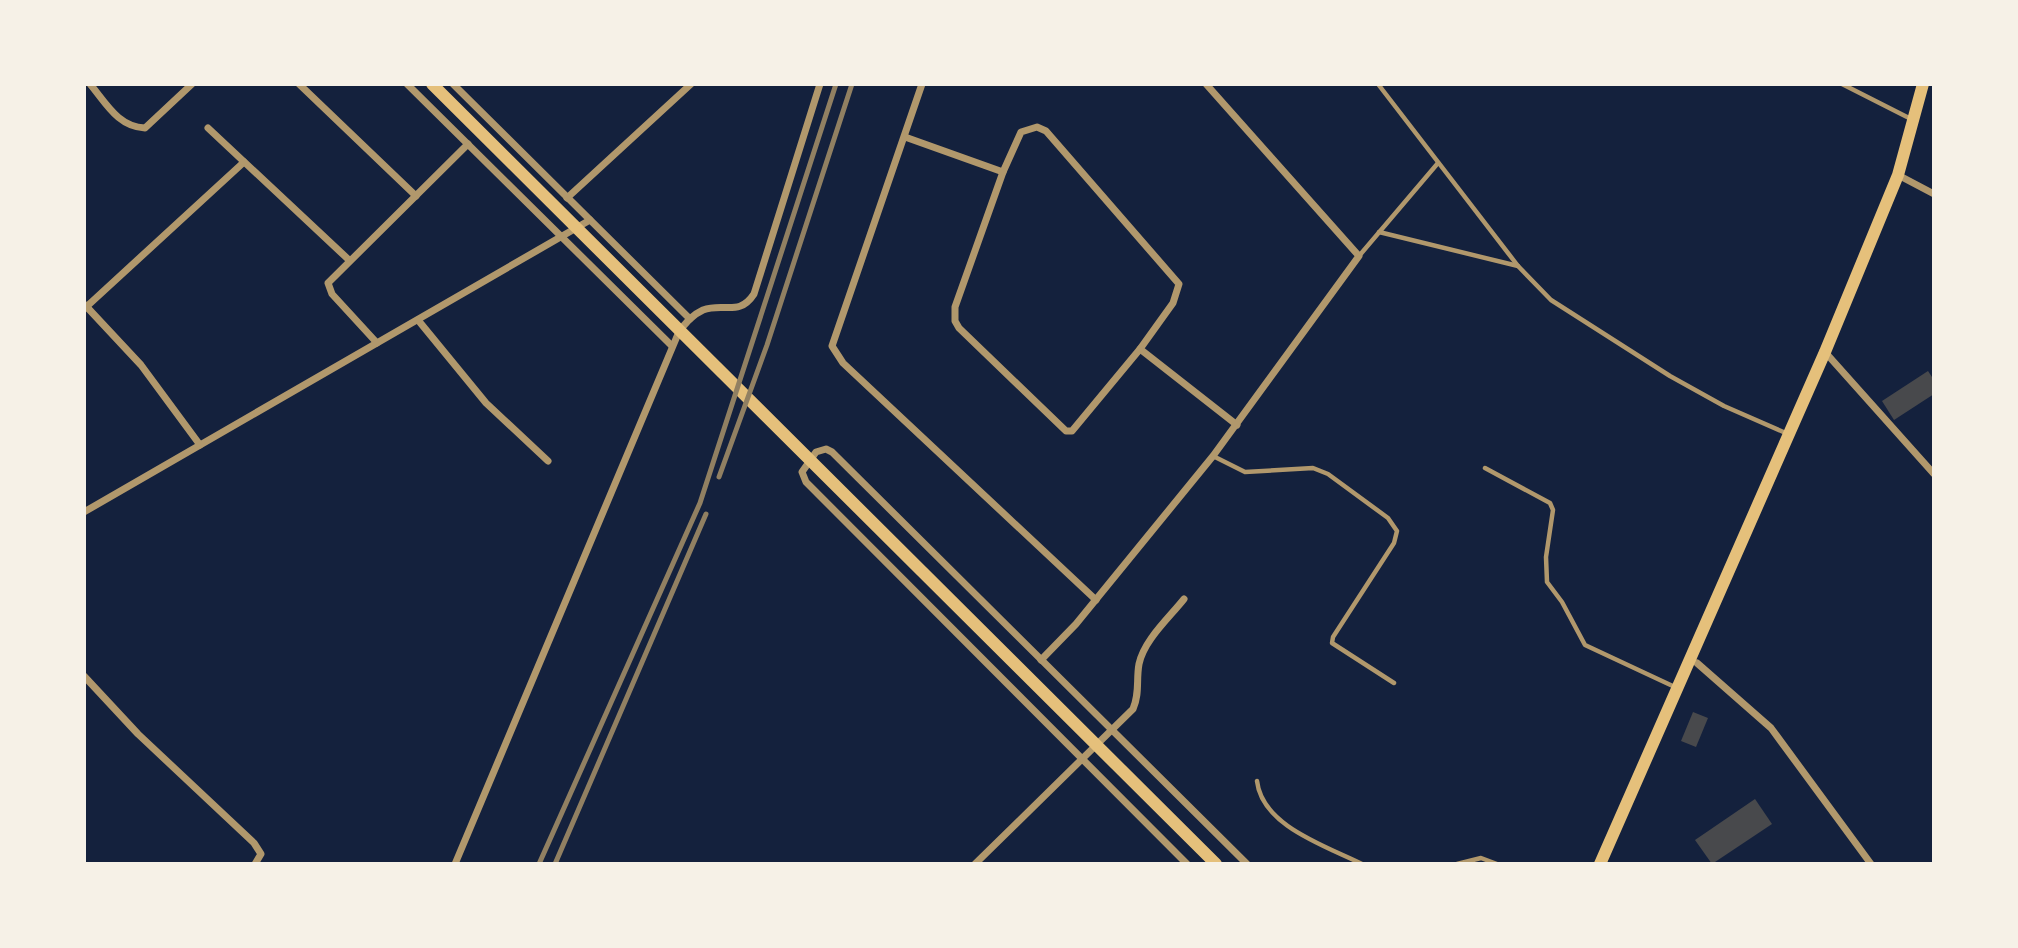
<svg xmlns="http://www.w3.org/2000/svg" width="2018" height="948" viewBox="0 0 2018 948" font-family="'Asap Condensed',sans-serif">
	<rect width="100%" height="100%" fill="#14213d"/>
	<g fill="#48494c">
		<polygon points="1928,371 1934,380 1934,394 1894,420 1882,401"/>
		<polygon points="1693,712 1708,718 1696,747 1681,741"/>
		<polygon points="1755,799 1772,824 1712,864 1695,840"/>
	</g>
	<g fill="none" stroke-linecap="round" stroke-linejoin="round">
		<g stroke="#b1986c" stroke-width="4.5">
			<polyline points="1378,84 1518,266 1551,300 1670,376 1724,406 1788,434"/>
			<polyline points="1842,84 1911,119"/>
			<polyline points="1379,232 1518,266"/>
			<polyline points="1359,256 1438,163"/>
			<polyline points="1213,456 1245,472 1313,468 1328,474 1388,518 1397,531 1394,543 1333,637 1332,643 1394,683"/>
			<polyline points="1485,468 1550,503 1553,510 1546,557 1547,582 1562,602 1585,645 1677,688"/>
			<path d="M1257,781C1262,826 1326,846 1362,864"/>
			<polyline points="1457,864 1481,858 1497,864"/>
		</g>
		<g stroke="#b1986c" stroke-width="7">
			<path d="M90,84C106,103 118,127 145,128L192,84"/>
			<polyline points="299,84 416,196"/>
			<polyline points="407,84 672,346"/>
			<polyline points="453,84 690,319"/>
			<polyline points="922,84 832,346 843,363 1096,600"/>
			<polyline points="208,128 349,260"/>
			<polyline points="905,137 1003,172 1021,132 1037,127 1046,131 1179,284 1173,303 1140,349 1237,425"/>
			<polyline points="1003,172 955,307 955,321 959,328 1066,431 1072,431 1140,349"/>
			<polyline points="1898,175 1934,194"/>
			<polyline points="567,198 691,84"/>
			<polyline points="85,305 141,365 200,445"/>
			<polyline points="84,309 244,162"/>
			<polyline points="418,320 486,403 548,461"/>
			<polyline points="377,343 332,294 328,283 468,144"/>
			<polyline points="1825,352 1934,474"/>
			<polyline points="84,512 590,220"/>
			<polyline points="1041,660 1076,624 1213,456 1359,256 1206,84"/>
			<polyline points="1697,663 1771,728 1871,864"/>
			<polyline points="84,676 138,734 254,843 261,854 255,864"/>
			<path d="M455,864L678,334C684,324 692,315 703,310C724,302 739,317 754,294L820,84"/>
			<path d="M975,864L1133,709C1140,693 1136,680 1139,664C1144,640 1169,618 1184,599"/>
			<polyline points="1187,864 806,482 802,472 816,452 826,449 832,452 1247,864"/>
		</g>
		<g stroke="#e5c07b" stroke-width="12">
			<polyline points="432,84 1216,864"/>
			<polyline points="1600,864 1825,352 1898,175 1923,84"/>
		</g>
		<g stroke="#918062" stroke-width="5">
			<polyline points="719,477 767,345 852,84"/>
			<polyline points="539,864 700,503 836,84"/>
			<polyline points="555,864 706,514"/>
		</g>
	</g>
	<rect width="2018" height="948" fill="none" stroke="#f6f1e7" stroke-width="172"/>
</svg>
